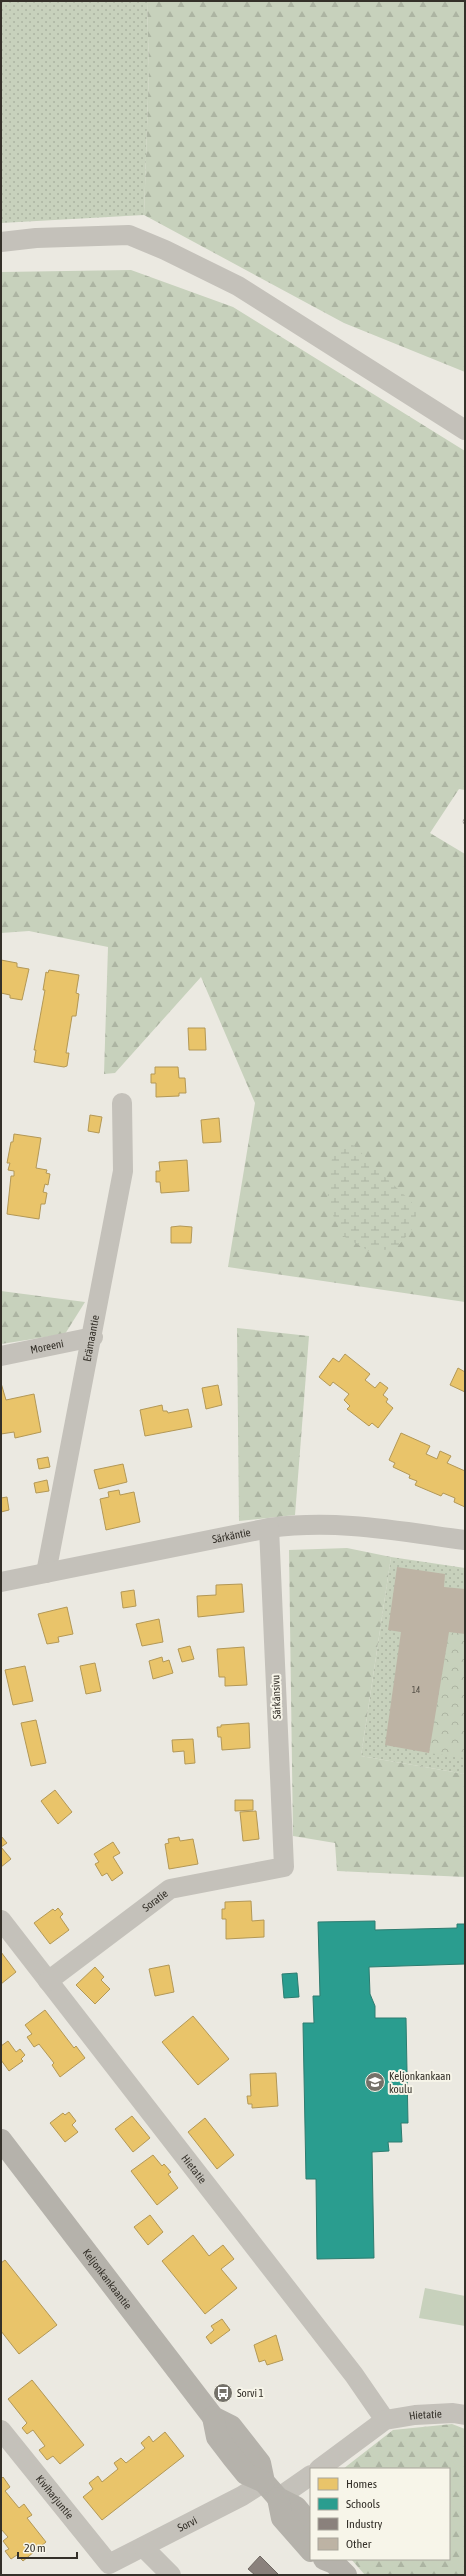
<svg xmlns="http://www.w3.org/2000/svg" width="466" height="2576" viewBox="0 0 466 2576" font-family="'Asap Condensed',sans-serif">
	<defs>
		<pattern id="grass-dots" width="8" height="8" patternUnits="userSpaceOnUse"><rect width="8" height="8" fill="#c7d1bc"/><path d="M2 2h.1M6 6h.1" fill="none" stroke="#acb4a2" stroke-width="1.8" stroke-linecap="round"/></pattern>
		<pattern id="forest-firs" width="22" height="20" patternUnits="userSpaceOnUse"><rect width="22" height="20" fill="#c7d1bc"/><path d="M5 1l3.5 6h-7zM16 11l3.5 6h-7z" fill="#acb4a2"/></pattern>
		<pattern id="wetland-marsh" width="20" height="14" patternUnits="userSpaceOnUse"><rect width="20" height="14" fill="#c7d1bc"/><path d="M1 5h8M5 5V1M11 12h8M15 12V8" fill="none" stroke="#acb4a2"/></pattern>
		<pattern id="park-crowns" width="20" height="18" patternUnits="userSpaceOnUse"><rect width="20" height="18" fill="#c7d1bc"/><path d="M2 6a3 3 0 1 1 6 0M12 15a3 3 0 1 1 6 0" fill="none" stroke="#acb4a2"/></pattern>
	</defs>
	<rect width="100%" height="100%" fill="#ebe9e1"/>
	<g fill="url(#grass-dots)">
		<polygon points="1,1 147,1 149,69 144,215 1,223"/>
		<polygon points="391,1557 465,1568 465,1774 361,1756"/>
	</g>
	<g fill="url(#forest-firs)">
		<polygon points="147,1 465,1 465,372 344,323 144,215 149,69"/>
		<polygon points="131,270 233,307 465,451 465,790 459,789 430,833 465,854 465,1302 228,1267 255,1103 201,977 115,1073 104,1074 108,947 29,931 1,933 1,272"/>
		<polygon points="1,1291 85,1302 65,1334 1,1344"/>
		<polygon points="237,1328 309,1336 295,1515 239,1521"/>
		<polygon points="347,1548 391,1557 361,1756 465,1774 465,1877 337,1871 335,1843 293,1836 289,1550"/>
		<polygon points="452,2424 465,2429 465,2575 365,2575 351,2559 449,2559 449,2469 343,2469 393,2430"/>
	</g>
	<path fill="url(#wetland-marsh)" d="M348,1141C361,1150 366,1159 377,1170C392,1183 405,1195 418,1209L411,1231L395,1249L369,1251L343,1236L327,1203L332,1158Z"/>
	<polygon fill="url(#park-crowns)" points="449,1632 465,1634 465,1758 429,1753"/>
	<polygon fill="#c7d1bc" points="425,2288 465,2296 465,2326 419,2318"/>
	<g fill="#e9c46a" stroke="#b39856">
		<polygon points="1,960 17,963 17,967 29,969 22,1000 10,998 10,995 1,993"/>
		<polygon points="49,970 79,975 76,993 79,994 76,1016 72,1016 66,1053 69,1053 67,1066 64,1067 34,1062 36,1050 34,1050 45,990 43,990 46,972 48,973"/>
		<polygon points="188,1028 205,1028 206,1050 189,1050"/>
		<polygon points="155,1067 178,1067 179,1078 185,1078 186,1093 179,1093 179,1096 156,1097 156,1083 151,1083 151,1074 155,1074"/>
		<polygon points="90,1115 102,1117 99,1133 88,1131"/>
		<polygon points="219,1118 221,1142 203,1143 201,1120"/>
		<polygon points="14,1134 41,1138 36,1168 47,1170 46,1173 50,1174 48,1185 45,1184 43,1192 47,1193 45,1204 41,1204 39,1219 7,1214 11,1176 14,1176 14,1171 8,1170 10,1163 7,1163 11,1142 13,1142"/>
		<polygon points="187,1160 189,1191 161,1193 160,1182 156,1182 156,1171 160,1171 159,1162"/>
		<polygon points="180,1226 192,1227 191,1243 171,1243 171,1227"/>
		<polygon points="345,1354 370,1374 365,1380 375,1388 380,1382 388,1388 383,1395 388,1399 386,1402 393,1408 378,1428 372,1423 369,1426 347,1409 350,1406 344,1400 349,1394 333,1382 330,1386 319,1377 333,1358 339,1362"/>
		<polygon points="458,1368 465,1372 465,1392 450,1385"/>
		<polygon points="1,1383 6,1400 34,1394 41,1432 15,1438 14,1432 1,1434"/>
		<polygon points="218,1385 222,1405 206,1409 202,1388"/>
		<polygon points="162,1405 163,1411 167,1411 168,1413 188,1409 192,1427 145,1436 140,1410"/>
		<polygon points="401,1433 430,1446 426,1454 437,1459 440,1451 451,1456 447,1463 465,1471 465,1507 454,1502 455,1498 443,1493 441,1496 415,1485 417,1481 409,1478 410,1475 393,1467 395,1463 389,1460"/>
		<polygon points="48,1457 50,1467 39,1469 37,1459"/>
		<polygon points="123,1464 127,1482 99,1489 94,1470"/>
		<polygon points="47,1480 49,1491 36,1493 34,1483"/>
		<polygon points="119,1490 120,1495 134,1492 140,1522 106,1530 100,1499 109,1497 108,1492"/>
		<polygon points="7,1497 9,1510 1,1512 1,1498"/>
		<polygon points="242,1584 244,1612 198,1617 197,1596 216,1595 216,1585"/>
		<polygon points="134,1590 136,1606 123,1608 121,1592"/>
		<polygon points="67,1607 73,1634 58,1637 59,1642 47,1644 38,1614"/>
		<polygon points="159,1619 163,1642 142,1646 136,1624"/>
		<polygon points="190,1646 194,1659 182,1662 178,1649"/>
		<polygon points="244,1647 247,1685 225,1686 225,1677 219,1677 217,1649"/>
		<polygon points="162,1657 163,1662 169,1660 173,1673 153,1679 149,1661"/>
		<polygon points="95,1663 101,1691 86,1694 80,1666"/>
		<polygon points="25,1666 33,1701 13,1705 5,1670"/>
		<polygon points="36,1720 46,1763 31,1766 21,1723"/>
		<polygon points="249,1723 250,1748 222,1750 221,1737 218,1737 217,1727 221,1727 221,1725"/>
		<polygon points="193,1739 195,1763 185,1764 184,1751 173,1752 172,1740"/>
		<polygon points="55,1790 72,1812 58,1824 41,1801"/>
		<polygon points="235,1800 253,1800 253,1810 235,1811"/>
		<polygon points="256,1811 259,1839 243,1841 240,1812"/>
		<polygon points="1,1836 7,1843 1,1847 11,1859 1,1867"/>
		<polygon points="179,1837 180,1841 193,1839 198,1864 169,1869 165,1844 169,1843 168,1839"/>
		<polygon points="113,1842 120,1853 113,1857 123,1873 112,1881 107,1873 102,1876 95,1864 99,1862 94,1854"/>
		<polygon points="251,1901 252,1921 264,1920 264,1937 226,1939 226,1919 222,1919 222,1909 225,1909 225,1902"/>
		<polygon points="58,1908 63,1914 60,1917 69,1930 50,1944 34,1923 53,1909 55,1911"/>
		<polygon points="1,1952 16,1972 1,1984"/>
		<polygon points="169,1965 174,1992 155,1996 149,1969"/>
		<polygon points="95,1967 104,1977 101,1980 110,1989 95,2004 76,1985"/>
		<polygon points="45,2010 74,2048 76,2046 85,2058 60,2077 52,2065 54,2063 39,2044 34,2047 27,2037 32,2034 25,2025"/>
		<polygon points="193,2016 229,2059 198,2085 162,2042"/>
		<polygon points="8,2041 16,2052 20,2049 25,2055 21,2059 23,2061 9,2071 1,2060 1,2046"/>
		<polygon points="276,2073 278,2106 252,2108 252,2104 248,2104 247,2096 251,2096 250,2074"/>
		<polygon points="69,2112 76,2121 72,2125 78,2132 65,2142 50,2123 63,2113 65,2115"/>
		<polygon points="132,2116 150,2138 133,2152 115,2129"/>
		<polygon points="205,2118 234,2155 217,2169 188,2132"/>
		<polygon points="153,2155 162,2166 164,2164 171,2172 168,2174 178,2188 157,2205 131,2171"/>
		<polygon points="150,2215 163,2232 148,2245 134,2227"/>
		<polygon points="193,2235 209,2256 223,2245 234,2259 221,2269 237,2288 205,2314 162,2261"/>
		<polygon points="5,2260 57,2325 19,2354 1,2331 1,2263"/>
		<polygon points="222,2319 230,2330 211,2344 206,2337 214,2330 211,2326"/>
		<polygon points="276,2335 283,2360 267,2365 265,2360 259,2362 254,2345"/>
		<polygon points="32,2380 84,2445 60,2464 53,2456 47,2460 39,2450 45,2446 33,2430 27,2434 22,2428 27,2423 8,2399"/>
		<polygon points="165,2432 184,2456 102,2520 83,2497 93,2489 89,2483 98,2476 102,2482 118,2469 114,2463 121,2458 126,2463 145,2448 141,2443 149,2436 153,2442"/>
		<polygon points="3,2477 10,2487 5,2491 19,2508 24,2504 32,2515 27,2518 46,2542 23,2561 17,2555 11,2559 5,2551 9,2549 3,2541 8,2537 1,2529 1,2479"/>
	</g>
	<g fill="#2a9d8f" stroke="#2d7c70">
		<polygon points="375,1921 375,1930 457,1928 457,1924 465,1924 465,1964 369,1967 370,1994 375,2006 375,2018 406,2018 408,2123 401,2123 402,2142 388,2142 389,2151 372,2152 374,2258 317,2259 316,2179 306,2179 303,2023 314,2023 313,1996 320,1996 318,1922"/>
		<polygon points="297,1973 299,1997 284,1998 282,1974"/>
	</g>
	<polygon fill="#8a817c" stroke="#706963" points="260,2556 279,2575 255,2575 248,2569"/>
	<polygon fill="#bdb3a4" points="397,1567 445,1574 444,1587 465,1589 465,1634 449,1632 429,1753 385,1745 401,1632 388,1630"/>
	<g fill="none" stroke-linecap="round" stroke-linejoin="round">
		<g stroke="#c4c1ba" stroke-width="20">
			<polyline points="1,242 36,238 129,235 165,250 238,286 465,430"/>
			<path id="s1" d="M1,1356L93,1337"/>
			<path id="s2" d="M46,1573L123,1171L122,1103"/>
			<path id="s3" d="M1,1582L269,1528C338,1519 397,1531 465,1540"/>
			<path id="s4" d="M1,1920L354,2375L385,2420"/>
			<path id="s5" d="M48,1981L170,1889L284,1867L269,1528"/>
			<path id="s6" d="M1,2430L109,2564L242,2496L264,2482"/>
			<path id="s7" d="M319,2469L385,2420L415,2415L453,2413L465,2415"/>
			<polyline points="278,2498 311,2475"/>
			<polyline points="143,2547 171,2575"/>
		</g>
		<g stroke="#b5b2ab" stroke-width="22">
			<path id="s8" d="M1,2140L213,2417L231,2426L260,2463L264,2482L278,2498L296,2507L311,2525"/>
			<polyline points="213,2417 217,2437 233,2458 246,2474 264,2482"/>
			<polyline points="278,2498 282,2518 311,2551"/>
			<polyline points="324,2559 334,2563 346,2575"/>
		</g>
		<g stroke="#acaaa4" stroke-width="4.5">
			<polyline id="rail" points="465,821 465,822"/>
		</g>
		<use href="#rail" stroke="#f7f5e9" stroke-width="3" stroke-dasharray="9" stroke-linecap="butt"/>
	</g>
	<defs>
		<g id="school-disc" transform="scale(1)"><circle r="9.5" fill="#747169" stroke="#f7f5e9"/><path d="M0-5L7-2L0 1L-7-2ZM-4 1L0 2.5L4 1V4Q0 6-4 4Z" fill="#fff"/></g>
		<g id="bus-disc" transform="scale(1)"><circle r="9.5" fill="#747169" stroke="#f7f5e9"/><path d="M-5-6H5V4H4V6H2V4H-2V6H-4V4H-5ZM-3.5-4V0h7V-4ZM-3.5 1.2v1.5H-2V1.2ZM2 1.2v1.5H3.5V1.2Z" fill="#fff"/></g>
	</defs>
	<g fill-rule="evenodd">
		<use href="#school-disc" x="375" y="2082"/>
		<use href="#bus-disc" x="223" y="2393"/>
	</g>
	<g text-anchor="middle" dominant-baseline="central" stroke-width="4" stroke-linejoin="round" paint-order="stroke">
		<g font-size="9" fill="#565148">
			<text x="416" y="1690">14</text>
		</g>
		<g font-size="11" fill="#343029" stroke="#f7f5e9">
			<text stroke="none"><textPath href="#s2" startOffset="239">Erämaantie</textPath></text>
			<text stroke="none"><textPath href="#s1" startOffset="47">Moreeni</textPath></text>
			<text stroke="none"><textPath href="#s3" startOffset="235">Särkäntie</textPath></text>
			<text transform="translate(276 1697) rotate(-92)">Särkänsivu</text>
			<text stroke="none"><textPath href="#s5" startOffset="134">Soratie</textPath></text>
			<text stroke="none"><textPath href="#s4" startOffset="315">Hietatie</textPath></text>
			<text stroke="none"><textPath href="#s8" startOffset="175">Keljonkankaantie</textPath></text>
			<text stroke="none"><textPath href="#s7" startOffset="123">Hietatie</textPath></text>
			<text stroke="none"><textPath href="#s6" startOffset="86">Kiviharjuntie</textPath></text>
			<text stroke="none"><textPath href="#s6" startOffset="260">Sorvi</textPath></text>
		</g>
		<g font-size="11" fill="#343029" stroke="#f7f5e9" text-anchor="start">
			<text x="389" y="2076">Keljonkankaan<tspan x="389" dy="13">koulu</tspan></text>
			<text x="237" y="2393">Sorvi 1</text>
		</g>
	</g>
	<rect width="466" height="2576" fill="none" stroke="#343029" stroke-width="4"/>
	<rect x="310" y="2468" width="140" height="92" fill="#f7f5e9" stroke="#a9a69c"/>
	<rect x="318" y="2478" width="20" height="12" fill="#e9c46a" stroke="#a9a69c"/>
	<text x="346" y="2488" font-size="12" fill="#343029">Homes</text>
	<rect x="318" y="2498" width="20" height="12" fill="#2a9d8f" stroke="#a9a69c"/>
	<text x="346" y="2508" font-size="12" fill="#343029">Schools</text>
	<rect x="318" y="2518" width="20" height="12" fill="#8a817c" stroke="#a9a69c"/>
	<text x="346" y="2528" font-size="12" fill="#343029">Industry</text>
	<rect x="318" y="2538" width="20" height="12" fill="#bdb3a4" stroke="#a9a69c"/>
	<text x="346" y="2548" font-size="12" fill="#343029">Other</text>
	<path d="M18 2552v6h59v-6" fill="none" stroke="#343029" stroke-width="2"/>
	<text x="24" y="2552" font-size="12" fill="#343029" stroke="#f7f5e9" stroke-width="3" paint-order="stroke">20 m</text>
</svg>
